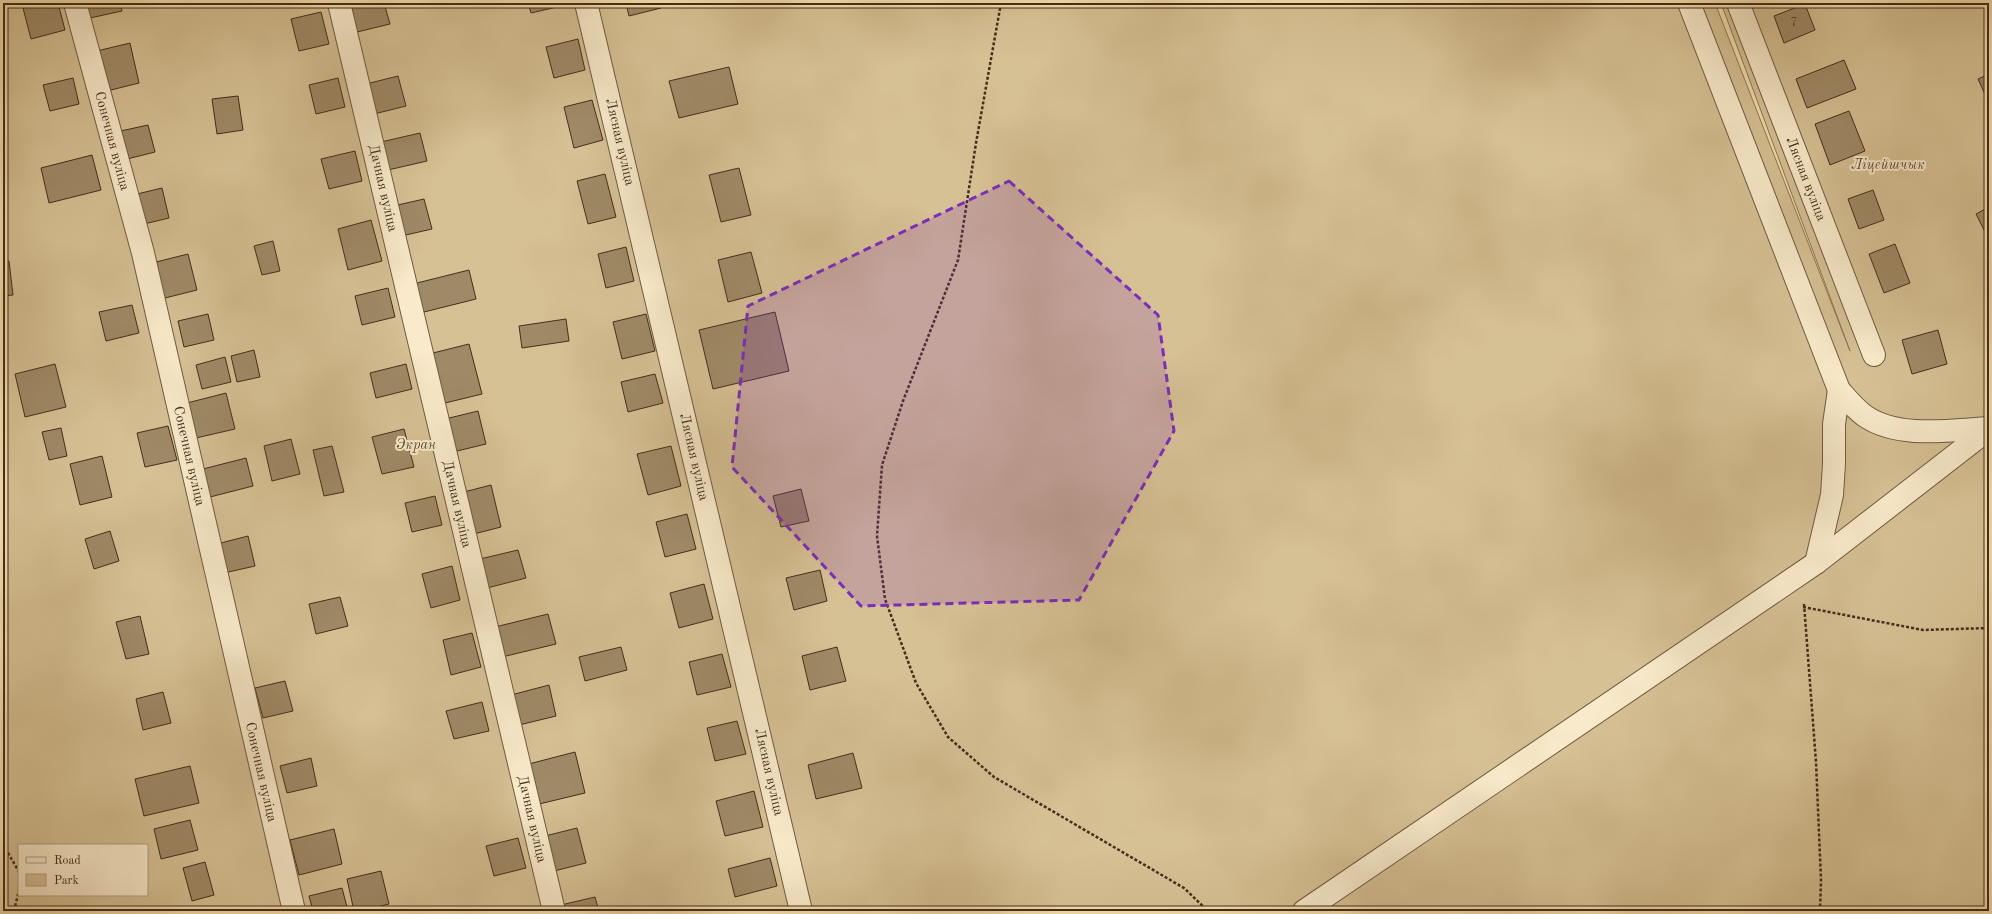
<svg xmlns="http://www.w3.org/2000/svg" width="1992" height="914" viewBox="0 0 1992 914" font-family="'Old Standard TT',serif">
	<rect width="100%" height="100%" fill="#f4dfad"/>
	<filter id="stains"><feTurbulence type="fractalNoise" baseFrequency=".005" numOctaves="4"/><feColorMatrix values="0 0 0 0 .2 0 0 0 0 .09 0 0 0 0 .02 0 0 0 .5 -.17"/></filter>
	<radialGradient id="worn" r=".72"><stop offset=".6" stop-color="#630" stop-opacity="0"/><stop offset="1" stop-color="#630" stop-opacity=".3"/></radialGradient>
	<path fill="#d6c194" stroke="#8c7758" fill-rule="evenodd" d="M3,3H1715L1850,351L1721,3H1989V911H3ZM19,845H147V895H19Z"/>
	<g fill="#9f8a67" stroke="#432d1c">
		<polygon points="43,3 58,3 65,30 31,39 23,8"/>
		<polygon points="86,3 120,3 122,11 90,18"/>
		<polygon points="345,3 384,3 390,24 353,33"/>
		<polygon points="528,3 569,3 570,4 531,13"/>
		<polygon points="626,3 660,3 661,8 629,16"/>
		<polygon points="1805,4 1815,30 1784,43 1774,16"/>
		<polygon points="321,12 329,44 299,51 291,19"/>
		<polygon points="578,39 585,70 554,78 546,47"/>
		<polygon points="130,43 139,83 107,91 97,51"/>
		<polygon points="1844,60 1856,89 1807,108 1796,79"/>
		<polygon points="729,67 738,104 679,118 669,81"/>
		<polygon points="1989,74 1989,103 1978,79"/>
		<polygon points="398,76 406,106 374,114 366,84"/>
		<polygon points="73,78 79,104 50,111 43,85"/>
		<polygon points="338,78 345,107 316,114 309,85"/>
		<polygon points="238,96 243,130 217,134 212,99"/>
		<polygon points="592,100 603,140 574,148 564,107"/>
		<polygon points="1849,111 1865,151 1830,165 1815,124"/>
		<polygon points="148,125 155,152 123,160 116,132"/>
		<polygon points="420,133 427,161 388,170 381,142"/>
		<polygon points="355,151 362,181 329,189 321,159"/>
		<polygon points="92,155 101,190 49,203 41,168"/>
		<polygon points="739,168 751,215 721,222 709,175"/>
		<polygon points="605,174 616,217 588,224 577,181"/>
		<polygon points="162,188 169,218 140,225 133,195"/>
		<polygon points="1873,190 1884,220 1859,229 1848,199"/>
		<polygon points="424,199 432,229 397,237 389,207"/>
		<polygon points="1989,207 1989,240 1976,214"/>
		<polygon points="371,220 382,261 348,270 338,229"/>
		<polygon points="273,241 280,271 262,275 254,246"/>
		<polygon points="1895,244 1910,283 1884,293 1869,254"/>
		<polygon points="626,247 634,281 606,288 598,254"/>
		<polygon points="751,252 762,293 728,302 718,260"/>
		<polygon points="188,254 197,290 157,300 148,264"/>
		<polygon points="9,261 13,295 3,296 3,262"/>
		<polygon points="469,270 476,299 420,313 413,284"/>
		<polygon points="388,288 395,317 362,325 355,296"/>
		<polygon points="132,305 139,333 106,341 99,312"/>
		<polygon points="775,312 789,371 713,389 699,330"/>
		<polygon points="208,314 214,340 184,347 178,321"/>
		<polygon points="646,314 655,351 622,359 613,322"/>
		<polygon points="566,319 569,341 522,348 519,326"/>
		<polygon points="1938,330 1947,364 1912,374 1902,340"/>
		<polygon points="469,344 482,394 441,404 429,354"/>
		<polygon points="254,350 260,377 237,382 231,356"/>
		<polygon points="225,357 231,382 202,389 196,365"/>
		<polygon points="55,364 66,407 25,417 15,374"/>
		<polygon points="406,364 412,389 376,398 370,373"/>
		<polygon points="655,374 663,403 628,412 621,382"/>
		<polygon points="226,393 235,429 196,438 187,403"/>
		<polygon points="478,411 486,444 453,452 445,419"/>
		<polygon points="168,426 177,460 145,467 137,433"/>
		<polygon points="61,428 67,456 49,460 42,432"/>
		<polygon points="404,429 414,467 382,474 372,437"/>
		<polygon points="291,439 300,474 272,481 264,446"/>
		<polygon points="332,446 344,492 324,496 313,450"/>
		<polygon points="671,446 681,486 648,495 637,454"/>
		<polygon points="102,456 112,497 80,505 70,464"/>
		<polygon points="246,458 253,486 210,497 203,469"/>
		<polygon points="491,485 501,527 470,535 460,493"/>
		<polygon points="801,489 809,521 781,527 773,496"/>
		<polygon points="435,496 442,525 412,532 405,503"/>
		<polygon points="687,514 696,549 665,557 656,522"/>
		<polygon points="110,531 119,561 94,569 85,539"/>
		<polygon points="248,536 255,566 224,573 217,544"/>
		<polygon points="518,550 526,578 487,588 480,559"/>
		<polygon points="452,566 460,600 431,608 422,574"/>
		<polygon points="820,570 827,601 794,610 786,578"/>
		<polygon points="704,584 713,619 679,628 670,593"/>
		<polygon points="340,597 348,626 316,634 309,604"/>
		<polygon points="548,614 556,644 502,657 495,627"/>
		<polygon points="140,616 149,654 126,659 116,622"/>
		<polygon points="472,633 481,667 451,675 443,640"/>
		<polygon points="621,647 627,670 585,681 579,657"/>
		<polygon points="837,647 846,681 810,690 802,656"/>
		<polygon points="722,654 731,687 697,695 689,662"/>
		<polygon points="285,681 293,711 263,718 255,688"/>
		<polygon points="549,685 556,716 519,725 511,695"/>
		<polygon points="163,692 171,723 143,730 136,699"/>
		<polygon points="482,702 489,731 454,739 446,711"/>
		<polygon points="737,721 746,754 715,761 707,728"/>
		<polygon points="575,752 585,793 535,805 525,765"/>
		<polygon points="853,753 862,788 816,799 808,765"/>
		<polygon points="311,758 317,786 287,793 280,766"/>
		<polygon points="190,766 199,803 144,816 135,779"/>
		<polygon points="754,791 763,827 725,836 716,801"/>
		<polygon points="190,820 198,850 161,859 154,829"/>
		<polygon points="577,828 586,863 554,871 545,836"/>
		<polygon points="334,829 342,864 299,875 290,840"/>
		<polygon points="518,838 526,868 494,876 486,846"/>
		<polygon points="770,858 777,886 735,897 728,869"/>
		<polygon points="205,862 214,895 192,901 183,868"/>
		<polygon points="381,871 389,904 362,911 354,911 347,879"/>
		<polygon points="342,888 347,907 331,911 313,911 309,896"/>
		<polygon points="595,897 599,911 563,911 561,905"/>
	</g>
	<g fill="none" stroke-linecap="round" stroke-linejoin="round">
		<g stroke="#6f5a40" stroke-width="24">
			<g id="minor">
				<polyline points="75,3 143,253 294,911"/>
				<polyline points="339,3 554,911"/>
				<polyline points="586,3 801,911"/>
				<path d="M1689,3L1839,390C1847,399 1855,409 1865,416C1898,439 1951,430 1989,428"/>
				<polyline points="1738,3 1874,355"/>
				<polyline points="1816,563 1832,495 1834,464 1834,424 1839,390"/>
				<polyline points="1304,911 1816,563 1989,429"/>
			</g>
		</g>
		<g stroke="#432d1c" stroke-width="2.5" stroke-dasharray="3 2" stroke-linecap="butt">
			<polyline points="1001,3 976,143 958,260 903,401 882,465 877,536 885,599 916,683 948,737 994,777 1184,888 1208,911"/>
			<polyline points="1804,604 1816,762 1821,880 1820,911"/>
			<polyline points="1803,607 1923,630 1989,628"/>
			<polyline points="3,844 19,872"/>
			<polyline points="14,911 19,890"/>
		</g>
		<use href="#minor" stroke="#f8eaca" stroke-width="22"/>
	</g>
	<path fill="#7b2cbf" fill-opacity="0.2" stroke="#7b2cbf" stroke-width="3" stroke-dasharray="8 5" stroke-linejoin="round" d="M1009,181L1158,315L1174,431L1079,600L861,606L732,467L748,306Z"/>
	<g text-anchor="middle" dominant-baseline="central" stroke-width="4" stroke-linejoin="round" paint-order="stroke">
		<g font-size="12" fill="#5a442f">
			<text x="1794" y="23">7</text>
		</g>
		<g font-size="14" fill="#432d1c" stroke="#f8eaca">
			<text transform="translate(112 141) rotate(75)">Сонечная вуліца</text>
			<text transform="translate(620 142) rotate(77)">Лясная вуліца</text>
			<text transform="translate(1806 179) rotate(69)">Лясная вуліца</text>
			<text transform="translate(383 188) rotate(77)">Дачная вуліца</text>
			<text transform="translate(189 456) rotate(77)">Сонечная вуліца</text>
			<text transform="translate(694 457) rotate(77)">Лясная вуліца</text>
			<text transform="translate(457 504) rotate(77)">Дачная вуліца</text>
			<text transform="translate(261 772) rotate(77)">Сонечная вуліца</text>
			<text transform="translate(769 772) rotate(77)">Лясная вуліца</text>
			<text transform="translate(532 819) rotate(77)">Дачная вуліца</text>
		</g>
		<g font-size="14" font-style="italic" fill="#604b34" stroke="#f8eaca">
			<text x="1888" y="165">Ліцейшчык</text>
			<text x="416" y="445">Экран</text>
		</g>
	</g>
	<rect width="1992" height="914" fill="none" stroke="#f4dfad" stroke-width="16"/>
	<rect x="4" y="4" width="1984" height="906" fill="none" stroke="#432d1c" stroke-width="2"/>
	<rect x="8" y="8" width="1976" height="898" fill="none" stroke="#432d1c"/>
	<rect x="18" y="844" width="130" height="52" fill="#f8eaca" stroke="#b09e84"/>
	<rect x="26" y="857" width="20" height="6" fill="#f8eaca" stroke="#b09e84"/>
	<text x="54" y="864" font-size="12" fill="#432d1c">Road</text>
	<rect x="26" y="874" width="20" height="12" fill="#d6c194" stroke="#b09e84"/>
	<text x="54" y="884" font-size="12" fill="#432d1c">Park</text>
	<rect width="100%" height="100%" filter="url(#stains)"/>
	<rect width="100%" height="100%" fill="url(#worn)"/>
</svg>
